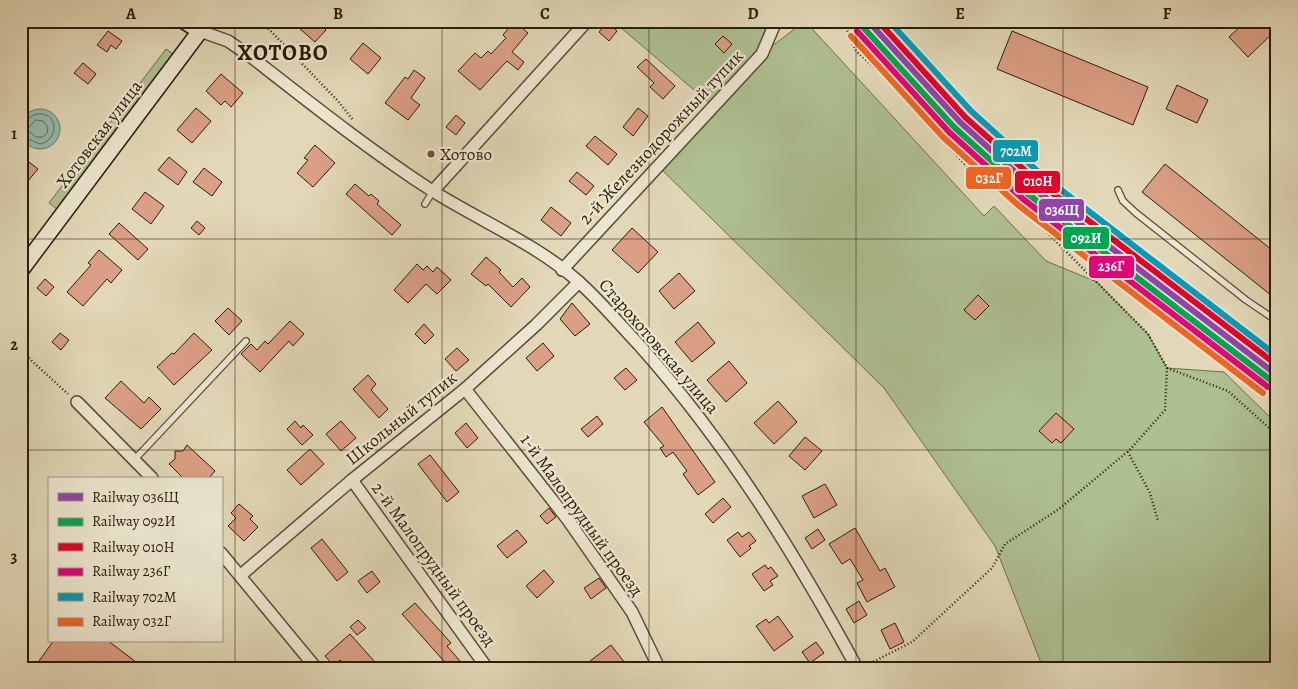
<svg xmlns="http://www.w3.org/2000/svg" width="1298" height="689" viewBox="0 0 1298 689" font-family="Alegreya,serif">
	<rect width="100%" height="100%" fill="#e2d8b7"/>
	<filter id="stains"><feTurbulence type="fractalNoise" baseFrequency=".004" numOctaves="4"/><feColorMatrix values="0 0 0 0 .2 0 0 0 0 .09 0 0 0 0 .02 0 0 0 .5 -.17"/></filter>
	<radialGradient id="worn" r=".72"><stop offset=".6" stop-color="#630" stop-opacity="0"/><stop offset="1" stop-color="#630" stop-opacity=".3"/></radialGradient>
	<g fill="#aec092" stroke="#6d6e4e">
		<polygon points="613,21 776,21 763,53 805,21 984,216 994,206 1046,261 1097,282 1148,334 1167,368 1224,372 1277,424 1277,668 1043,668 995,546 884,388 658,166 713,106"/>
		<polygon points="166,49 175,55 58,210 49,203"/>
	</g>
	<circle fill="#95baab" stroke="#6b7b6a" cx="40" cy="129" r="20"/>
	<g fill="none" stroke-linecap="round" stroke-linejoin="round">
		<g stroke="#606c5a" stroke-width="1">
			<polygon points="36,120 43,121 48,127 47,133 43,137 36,137 27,130"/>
			<path d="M21,122C28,121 32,113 40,114C59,114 58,141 40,144L21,136"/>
		</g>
	</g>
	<g fill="#db9f85" stroke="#2c1d09">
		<polygon points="291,21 317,21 326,30 315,42"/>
		<polygon points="514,21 528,33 512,52 524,62 518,70 507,61 480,90 458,71 475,53 481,58 488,51 491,54 506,38 503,35"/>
		<polygon points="1246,21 1277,21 1277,29 1248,57 1229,37"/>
		<polygon points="608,22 617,31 609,41 599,32"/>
		<polygon points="108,31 122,41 116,49 111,45 107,52 97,45"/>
		<polygon points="1012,31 1148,87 1133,125 997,69"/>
		<polygon points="723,36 732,44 724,53 715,44"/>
		<polygon points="363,43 381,58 368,74 350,59"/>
		<polygon points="646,59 675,86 663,99 650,87 654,83 637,67"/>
		<polygon points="83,63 96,74 88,84 74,73"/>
		<polygon points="414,70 425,78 411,98 420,105 408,120 385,103 405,77 408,79"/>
		<polygon points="221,74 243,93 231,107 225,101 221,105 206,91"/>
		<polygon points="1177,85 1208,100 1197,123 1166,109"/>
		<polygon points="196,108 211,121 192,143 177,130"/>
		<polygon points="638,108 648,116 633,136 623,127"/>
		<polygon points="456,115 465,123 456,135 446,127"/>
		<polygon points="595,136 617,154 608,165 586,146"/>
		<polygon points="315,145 335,163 313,187 297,173 308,160 304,158"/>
		<polygon points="21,156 38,169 21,189"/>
		<polygon points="169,157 187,172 178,185 158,170"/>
		<polygon points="1165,164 1277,254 1277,300 1142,192"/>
		<polygon points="204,168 222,182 212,196 193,182"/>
		<polygon points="577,172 594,186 586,195 569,181"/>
		<polygon points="355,184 369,196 371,194 379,201 377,204 401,225 392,235 346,194"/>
		<polygon points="145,192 164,206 151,224 132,209"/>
		<polygon points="551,207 571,223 561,236 541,220"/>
		<polygon points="197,221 205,228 199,235 191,228"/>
		<polygon points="119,223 148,249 138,260 109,234"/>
		<polygon points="632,228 658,252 638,273 612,250"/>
		<polygon points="99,250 122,270 111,283 107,279 83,306 67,292 91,265 88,263"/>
		<polygon points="486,257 501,270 499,272 513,287 522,278 530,287 511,307 488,284 486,286 471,274"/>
		<polygon points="417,264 423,270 427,266 433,272 437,267 451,280 437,294 426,284 408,303 394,290"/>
		<polygon points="679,273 695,291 674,309 659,291"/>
		<polygon points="45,279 54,287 46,296 37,288"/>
		<polygon points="978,295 989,306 975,320 964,310"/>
		<polygon points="572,303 590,324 575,336 560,319"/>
		<polygon points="228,308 242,321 229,335 215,321"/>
		<polygon points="290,321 304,334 293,346 289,341 260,372 241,354 251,344 257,350 265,341 268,344"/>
		<polygon points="698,322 715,343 692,362 675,342"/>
		<polygon points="424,324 434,335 425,344 415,334"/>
		<polygon points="60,333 69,340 61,350 52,342"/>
		<polygon points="194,333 212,350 174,385 157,367 172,353 174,354"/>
		<polygon points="543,343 554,356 537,371 526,358"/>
		<polygon points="457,348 469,360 456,371 445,359"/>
		<polygon points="729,361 747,383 726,402 707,380"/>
		<polygon points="626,368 637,380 625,390 614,378"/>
		<polygon points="368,375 376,384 371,390 388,409 379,418 353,389"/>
		<polygon points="121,381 144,403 149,397 161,409 141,429 105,398"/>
		<polygon points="778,401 797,422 774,444 754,423"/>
		<polygon points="662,407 715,482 698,495 683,474 687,471 673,452 666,457 660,448 664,446 644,422"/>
		<polygon points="1056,413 1074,429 1061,443 1056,439 1052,443 1039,431"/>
		<polygon points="597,416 603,424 588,437 581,429"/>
		<polygon points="295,421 301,428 303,425 313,435 302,445 287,429"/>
		<polygon points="341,421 356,438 341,451 326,434"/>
		<polygon points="466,423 478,438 467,448 455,433"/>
		<polygon points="805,437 822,451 805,470 789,456"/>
		<polygon points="187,445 215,471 209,478 183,478 169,464 175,459 175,451 183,451"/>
		<polygon points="310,449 324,464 301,485 287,470"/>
		<polygon points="430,455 459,492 447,502 418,464"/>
		<polygon points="825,484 837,505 814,518 802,496"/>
		<polygon points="723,498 731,507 713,523 705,514"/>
		<polygon points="239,504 253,516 250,519 258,527 244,541 228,526 236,518 231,513"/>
		<polygon points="549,508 556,517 547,524 540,516"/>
		<polygon points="855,528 880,571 885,568 895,587 867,602 857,583 863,580 850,559 842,564 829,544"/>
		<polygon points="818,529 825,540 812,549 805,538"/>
		<polygon points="517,530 527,542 507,558 497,546"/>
		<polygon points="738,532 742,537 749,532 756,541 749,546 751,548 740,557 727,540"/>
		<polygon points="322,539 348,572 337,581 311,548"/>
		<polygon points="765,565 768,569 771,567 778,576 770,581 773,585 764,591 752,574"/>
		<polygon points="544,570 554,582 537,598 526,586"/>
		<polygon points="372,571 380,582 367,593 358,581"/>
		<polygon points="599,578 606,588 591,599 584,588"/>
		<polygon points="859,601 867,615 854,623 846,609"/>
		<polygon points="415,603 451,643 447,646 466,668 450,668 402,614"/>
		<polygon points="778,616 793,637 774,651 756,626 766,619 769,623"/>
		<polygon points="358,620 366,628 357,635 350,627"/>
		<polygon points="895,623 904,642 890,649 881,630"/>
		<polygon points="350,634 374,661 367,668 347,668 340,660 334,666 325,656"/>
		<polygon points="54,640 107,640 144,668 34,668"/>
		<polygon points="816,642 824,653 810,663 802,652"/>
		<polygon points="611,645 625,663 618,668 581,668"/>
	</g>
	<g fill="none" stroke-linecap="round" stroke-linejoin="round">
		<g stroke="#5a4c34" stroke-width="8">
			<g id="lane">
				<polyline points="1118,190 1123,201 1136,213 1246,300 1277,321"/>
				<polyline points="425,204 433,191"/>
				<polyline points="135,459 246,341"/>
			</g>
		</g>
		<g stroke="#5a4c34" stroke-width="14">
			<g id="street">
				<path d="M208,21L200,31L228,41L250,56C309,102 368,149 431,190C480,221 537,244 580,283C602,303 621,326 641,347C728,445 795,554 857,668"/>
				<polyline points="433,191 587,21"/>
				<polyline points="562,270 762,54 776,21"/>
				<polyline points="465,389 568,520 632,612 659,668"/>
				<polyline points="77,402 152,478"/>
				<polyline points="352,480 487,668"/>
				<polyline points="221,553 316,668"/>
				<polyline points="241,575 352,480 465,389 536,325 579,282"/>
			</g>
		</g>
		<g stroke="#2c1d09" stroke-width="18">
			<polyline id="secondary" points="21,270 200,31 184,21"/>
		</g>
		<g stroke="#2c1d09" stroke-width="2.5" stroke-dasharray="1 2.5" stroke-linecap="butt">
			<polyline points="261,21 338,101 353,120"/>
			<polyline points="843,21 856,51 884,76 971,171 1008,193 1148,334 1167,368 1165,410 1128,452 1150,493 1158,521"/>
			<polyline points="21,351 68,394"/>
			<polyline points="1167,368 1228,391 1277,435"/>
			<polyline points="867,665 912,642 992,568 1005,544 1059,509 1127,452"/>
		</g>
		<use href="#lane" stroke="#ece6d0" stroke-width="5.5"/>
		<use href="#street" stroke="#ece6d0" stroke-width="11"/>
		<use href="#secondary" stroke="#ece6d0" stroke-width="15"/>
		<g stroke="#ece6d0" stroke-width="10">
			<polyline id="rail-1" points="868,21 960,122 1033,188 1277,375"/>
		</g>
		<g stroke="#ece6d0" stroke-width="10">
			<polyline id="rail-2" points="862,26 954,127 1028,194 1272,381"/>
		</g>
		<g stroke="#ece6d0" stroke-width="10">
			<polyline id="rail-3" points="878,21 965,117 1038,182 1277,365"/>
		</g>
		<g stroke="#ece6d0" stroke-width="10">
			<polyline id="rail-4" points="857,31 949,132 1023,199 1268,387"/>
		</g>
		<g stroke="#ece6d0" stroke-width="10">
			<polyline id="rail-5" points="889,21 971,111 1043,176 1277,356"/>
		</g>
		<g stroke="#ece6d0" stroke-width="10">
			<polyline id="rail-6" points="851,36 943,137 1018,205 1263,393"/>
		</g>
		<use href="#rail-1" stroke="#8e44ad" stroke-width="6"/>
		<use href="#rail-2" stroke="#00a651" stroke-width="6"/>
		<use href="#rail-3" stroke="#e4002b" stroke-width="6"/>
		<use href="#rail-4" stroke="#e5007d" stroke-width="6"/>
		<use href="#rail-5" stroke="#049bba" stroke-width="6"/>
		<use href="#rail-6" stroke="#f26522" stroke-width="6"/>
	</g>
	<path fill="none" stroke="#2c1d09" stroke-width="1" stroke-opacity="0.55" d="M235,21V668M442,21V668M649,21V668M856,21V668M1063,21V668M21,239H1277M21,450H1277"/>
	<circle fill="#7a4b2a" stroke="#ece6d0" stroke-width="2" cx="431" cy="154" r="4.5"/>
	<g text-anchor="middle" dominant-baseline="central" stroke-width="4.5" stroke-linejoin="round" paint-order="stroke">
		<g font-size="17" fill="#2c1d09" stroke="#ece6d0" text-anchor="start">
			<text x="440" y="154">Хотово</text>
		</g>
		<g font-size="18" fill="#2c1d09" stroke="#ece6d0">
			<text transform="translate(99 134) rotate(-53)">Хотовская улица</text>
			<text transform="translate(661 137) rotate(-47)">2-й Железнодорожный тупик</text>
			<text transform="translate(659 346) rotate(49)">Старохотовская улица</text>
			<text transform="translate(401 418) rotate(-39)">Школьный тупик</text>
			<text transform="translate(582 515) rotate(54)">1-й Малопрудный проезд</text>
			<text transform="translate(434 564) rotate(54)">2-й Малопрудный проезд</text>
		</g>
		<g font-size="22" font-weight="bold" letter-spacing="1" fill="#2c1d09" stroke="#ece6d0">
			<text x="283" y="53">ХОТОВО</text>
		</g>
	</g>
	<g stroke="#ece6d0" stroke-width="2">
		<rect x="992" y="139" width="47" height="24" rx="5" fill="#049bba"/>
		<rect x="965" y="166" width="47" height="24" rx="5" fill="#f26522"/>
		<rect x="1014" y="170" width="47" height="24" rx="5" fill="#e4002b"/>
		<rect x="1038" y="198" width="47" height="24" rx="5" fill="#8e44ad"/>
		<rect x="1062" y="226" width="48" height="24" rx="5" fill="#00a651"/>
		<rect x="1088" y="255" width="47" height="24" rx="5" fill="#e5007d"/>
	</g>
	<g font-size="14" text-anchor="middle" font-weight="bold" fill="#fff">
		<text x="1016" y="156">702М</text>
		<text x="989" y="183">032Г</text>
		<text x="1038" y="186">010Н</text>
		<text x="1062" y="215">036Щ</text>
		<text x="1086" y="243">092И</text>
		<text x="1111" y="271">236Г</text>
	</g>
	<rect width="1298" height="689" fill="none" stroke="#e2d8b7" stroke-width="55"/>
	<rect x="48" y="477" width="175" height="165" fill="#ece6d0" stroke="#9f9680"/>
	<rect x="58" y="493" width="25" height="8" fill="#8e44ad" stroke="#9f9680"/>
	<text x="92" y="502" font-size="15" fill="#2c1d09">Railway 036Щ</text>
	<rect x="58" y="518" width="25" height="8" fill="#00a651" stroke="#9f9680"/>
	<text x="92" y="526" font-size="15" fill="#2c1d09">Railway 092И</text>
	<rect x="58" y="543" width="25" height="8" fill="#e4002b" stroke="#9f9680"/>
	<text x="92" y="552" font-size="15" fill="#2c1d09">Railway 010Н</text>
	<rect x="58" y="568" width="25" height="8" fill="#e5007d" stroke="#9f9680"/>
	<text x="92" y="576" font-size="15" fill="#2c1d09">Railway 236Г</text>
	<rect x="58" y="593" width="25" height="8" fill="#049bba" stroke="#9f9680"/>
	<text x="92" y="602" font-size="15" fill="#2c1d09">Railway 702М</text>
	<rect x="58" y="618" width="25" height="8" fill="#f26522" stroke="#9f9680"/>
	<text x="92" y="626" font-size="15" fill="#2c1d09">Railway 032Г</text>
	<rect x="28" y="28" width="1242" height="634" fill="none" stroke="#2c1d09" stroke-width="2"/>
	<g font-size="16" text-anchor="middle" font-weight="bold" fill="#2c1d09">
		<text x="131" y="19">A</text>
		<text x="338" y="19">B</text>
		<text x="545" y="19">C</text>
		<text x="753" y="19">D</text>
		<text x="960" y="19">E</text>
		<text x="1167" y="19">F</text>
		<text x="14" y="139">1</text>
		<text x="14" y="350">2</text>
		<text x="14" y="562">3</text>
	</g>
	<rect width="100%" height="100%" filter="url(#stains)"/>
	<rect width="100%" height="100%" fill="url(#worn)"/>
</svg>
